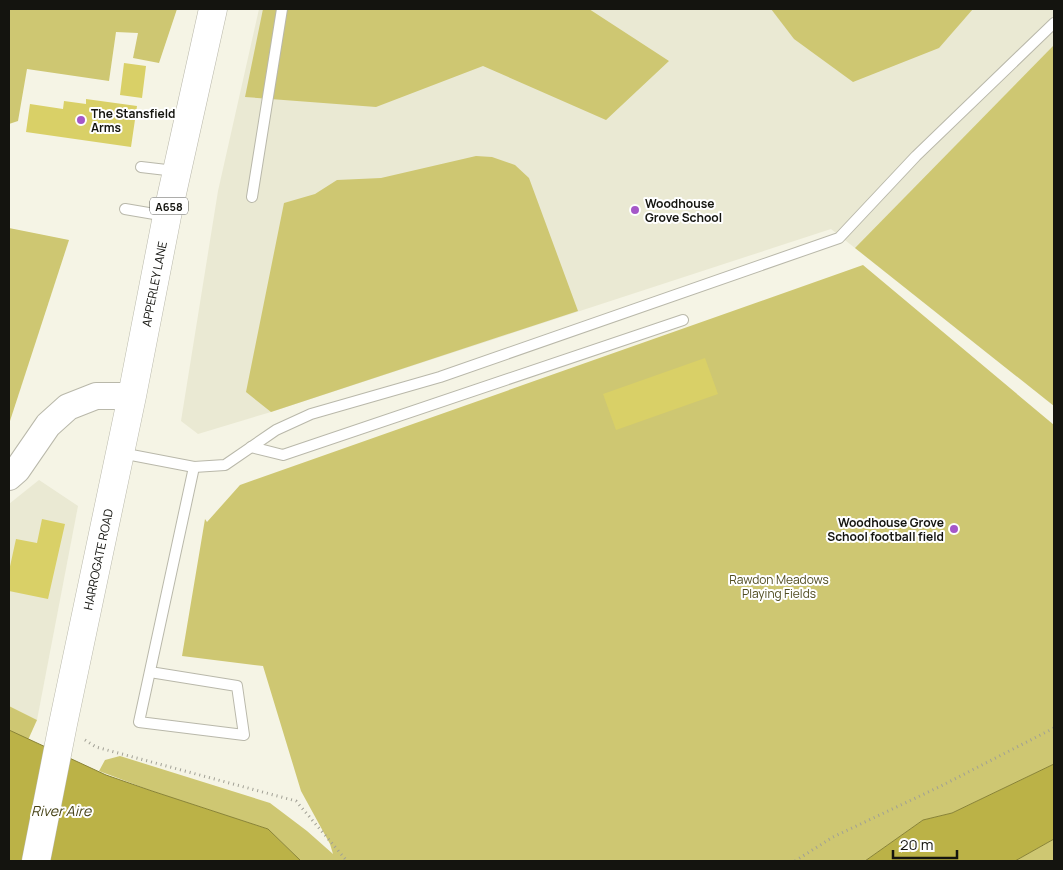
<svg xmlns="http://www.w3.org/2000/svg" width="1063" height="870" viewBox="0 0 1063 870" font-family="Manrope,sans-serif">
	<rect width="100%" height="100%" fill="#f5f4e5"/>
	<g fill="#eae9d3">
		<polygon points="259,9 1054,9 1054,406 831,229 271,412 198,434 181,421 218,191"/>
		<polygon points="39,480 78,506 37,720 9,706 9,504"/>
	</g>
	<g fill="#cec772">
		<polygon points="9,9 177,9 159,63 133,58 138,33 116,32 109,81 27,69 18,121 9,124"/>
		<polygon points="263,9 589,9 669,61 606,120 483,66 376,107 245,97"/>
		<polygon points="771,9 973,9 939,48 853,82 794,39"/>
		<polygon points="1054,45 1054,406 855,248"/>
		<polygon points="476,156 492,157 515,165 529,178 578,311 271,412 246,392 284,203 315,194 337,180 381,178"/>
		<polygon points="9,228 69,240 9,424"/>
		<polygon points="863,265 1054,425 1054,764 952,813 923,820 865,861 301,861 268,829 152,791 99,771 105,760 120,756 270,803 307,831 333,854 330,844 301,791 263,666 182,656 205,519 207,522 240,485"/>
		<polygon points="9,706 37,720 28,740 9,730"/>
		<polygon points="1054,839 1054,861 1015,861"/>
	</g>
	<g fill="#bbb247" stroke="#898336">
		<polygon points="9,730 106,775 152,791 268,829 301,861 9,861"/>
		<polygon points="1054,764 1054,839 1015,861 865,861 923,820 952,813"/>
	</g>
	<g fill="#d9d067">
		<polygon points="124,63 146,66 142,98 120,95"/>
		<polygon points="86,99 137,106 131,147 26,132 30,104 63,109 64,101 86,104"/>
		<polygon points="705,358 718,394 616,430 603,394"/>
		<polygon points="42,519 65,524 48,599 9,591 9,571 16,539 37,543"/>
	</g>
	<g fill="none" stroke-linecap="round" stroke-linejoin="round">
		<g stroke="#b9b8aa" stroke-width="12">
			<g id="lane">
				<polyline points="141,167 175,171"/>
				<polyline points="252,197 282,9"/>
				<polyline points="125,209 166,216"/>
				<polyline points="251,447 283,455 683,320"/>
				<polyline points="121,453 194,467 225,465 276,430 311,414 440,377 839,238 916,156 1054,23"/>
				<polyline points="150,672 237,686 244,735 139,722 194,467"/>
			</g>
		</g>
		<g stroke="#b9b8aa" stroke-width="28">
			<polyline id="secondary" points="9,477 17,470 48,425 68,407 96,396 132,396"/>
		</g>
		<g stroke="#b9b8aa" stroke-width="29">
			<g id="highway">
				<path id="s1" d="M36,861L63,724L132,396L167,216L213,9"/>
			</g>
		</g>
		<g stroke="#a1a095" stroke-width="3" stroke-dasharray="1 4" stroke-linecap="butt">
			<polyline points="85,740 96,747 296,801 347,861"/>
			<polyline points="795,861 833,837 941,786 1054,728"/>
		</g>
		<use href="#lane" stroke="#fff" stroke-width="10"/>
		<use href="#secondary" stroke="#fff" stroke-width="26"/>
		<use href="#highway" stroke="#fff" stroke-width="28"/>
	</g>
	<g fill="#a557c8" stroke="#fff" stroke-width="2">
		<circle cx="81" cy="120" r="5"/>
		<circle cx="635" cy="210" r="5"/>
		<circle cx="954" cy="529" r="5"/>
	</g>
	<g text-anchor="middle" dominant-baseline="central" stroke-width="4" stroke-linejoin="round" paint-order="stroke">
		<rect fill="#fff" stroke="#5a5a57" stroke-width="1" x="150" y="197.5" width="38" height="17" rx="4"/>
		<g font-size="11" font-weight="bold" fill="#14140f">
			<text x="169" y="206">A658</text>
		</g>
		<g font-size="12" font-weight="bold" fill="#14140f" stroke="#fff" text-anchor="start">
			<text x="91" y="113">The Stansfield<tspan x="91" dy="14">Arms</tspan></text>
			<text x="645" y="203">Woodhouse<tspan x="645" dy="14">Grove School</tspan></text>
			<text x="944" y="522" text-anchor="end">Woodhouse Grove<tspan x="944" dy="14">School football field</tspan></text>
		</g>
		<g font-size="12" fill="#14140f" stroke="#fff">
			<text stroke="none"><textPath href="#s1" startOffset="589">APPERLEY LANE</textPath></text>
			<text stroke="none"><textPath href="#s1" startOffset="308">HARROGATE ROAD</textPath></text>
		</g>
		<g font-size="12" fill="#514d21" stroke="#fff">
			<text x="779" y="579">Rawdon Meadows<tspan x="779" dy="14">Playing Fields</tspan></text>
		</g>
		<g font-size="14" font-style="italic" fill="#454115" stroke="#fff">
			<text x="61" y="810">River Aire</text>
		</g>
	</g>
	<rect width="1063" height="870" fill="none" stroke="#14140f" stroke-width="20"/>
	<path d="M893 850v8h64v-8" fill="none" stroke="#14140f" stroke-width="2.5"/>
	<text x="900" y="850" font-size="15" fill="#14140f" stroke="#ffffff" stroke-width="4" paint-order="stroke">20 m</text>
</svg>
